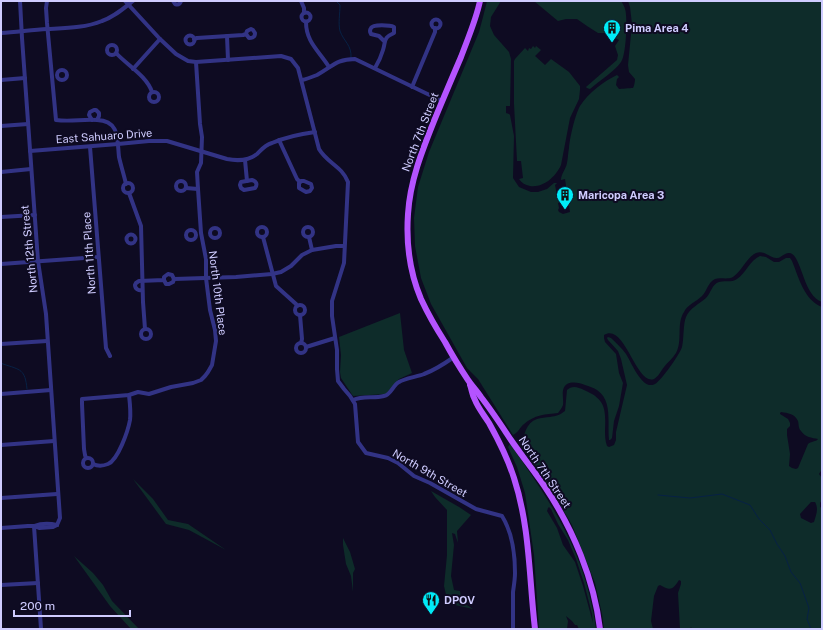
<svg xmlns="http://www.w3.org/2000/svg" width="823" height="630" viewBox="0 0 823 630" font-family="'Public Sans',sans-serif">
	<rect width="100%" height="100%" fill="#0e0b22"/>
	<g fill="#0e2c2a" fill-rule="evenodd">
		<path d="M487,1H501L491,17L490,26L494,35L509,52L511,59L510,106H506V113L509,114L510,115L514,136L513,178L519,187L531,192H538L547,189L554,183H557L555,185L557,196H560L561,202L558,203L559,208L558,210L559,212L563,214L570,212L565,179L561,180C561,174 566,169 567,163C568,158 568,153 569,148C570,137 575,115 580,106C589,92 603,82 617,75L619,77L617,79L616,85C617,86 618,88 619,89C621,89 630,88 633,88C634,86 635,82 635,79L629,72L628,65L632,24L630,7L628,1H822V302C803,296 802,256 790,253C784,252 781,259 776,258C769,257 764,250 756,253C746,258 742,271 733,277C727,280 720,277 715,279C708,282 707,291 702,296C697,301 687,305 684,312C676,324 683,341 676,353C673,358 667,363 664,367C661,371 658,377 654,379C636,386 625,322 604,335V338L605,342L616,354L619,373L623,383L619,406L614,421L612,438L610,440H609C607,423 613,401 597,390C594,388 589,386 585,385C580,383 573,381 567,384C560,389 564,398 563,405C562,408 560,410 558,413C546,414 534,415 524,424C520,427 518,433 513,435L478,379L467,368L431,304L421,278L415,246L414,218L418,187L429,152L479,32L483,17Z"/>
		<path d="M534,1H621C624,5 626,10 626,15C627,25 626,55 621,62C614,72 599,81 590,89L587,88L586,87L617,60L618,55L615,46L619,40L606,33H598L587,26L577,19H566L558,21Z"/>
		<path d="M533,46L535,48L536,46L541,50L535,56L545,65L551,59L569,72L580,86V90L579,99L570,118L561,165C556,176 544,188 530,186C525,185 522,183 519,179L523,178L521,161H517L514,104V61L515,59L525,48L528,51L529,48L531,49Z"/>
		<path d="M760,256L766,257L774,262H779L786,258H790L792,261C799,278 804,300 822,307V469L819,474L822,478V500L820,503V507L822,508V629H692L691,627L690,629H680L678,593L681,584V581L679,580C673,590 670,591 660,585L658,586L654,596L651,621L653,629H604L602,614L595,583L572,525L552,491L523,446C523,435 526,423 537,419C541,418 546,417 550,417C556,416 560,415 565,411L567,390C572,385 578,387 584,390C605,399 606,408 605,430C605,435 605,441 607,446L609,447L614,445L616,440V432L627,385L621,359L618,351L608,340L607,338L608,337L611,338C616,343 622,348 626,354C631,362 639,382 649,385C651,385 654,385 655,384C661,381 680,354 682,347C684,339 683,324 686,317C690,308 699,304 706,298C711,293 712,284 719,282C725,280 731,283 737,279C746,273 750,260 760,256ZM781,412C788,413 795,414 798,421C799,424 798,428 801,431C805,437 812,438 818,439C816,442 811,441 808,444L798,468L796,469L792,468L789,466L790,454L787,435V429L790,426V423L788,419L780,414V413ZM811,502H815C819,509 816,515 814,522L811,523L801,518L800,514Z"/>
		<polygon points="400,313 404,350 412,373 399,379 386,394 353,396 341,378 340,372 341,355 339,337"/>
		<path d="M510,444C544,492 579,543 591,602C593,611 595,620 596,629H579L577,625H575L572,621L566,616L568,621L567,629H539L534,555L525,493L517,467L508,447ZM549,507L551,509L558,524L568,540L576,559L584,583L592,614L593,623L583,586L575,562L563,545L557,528L547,511L548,508Z"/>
		<polygon points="133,479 153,499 168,520 188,524 226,550 189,530 166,524"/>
		<polygon points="431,491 459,507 471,515 457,531 458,543 455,534 452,533 454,545 451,576 454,590 460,591 462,602 473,609 455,605 447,599 444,586 447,555 447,510 435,497"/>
		<polygon points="343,538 350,552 355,569 353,573 353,592 351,576 346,564 343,545"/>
		<polygon points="74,556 93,573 103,585 112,601 139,629 131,629 110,606"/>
	</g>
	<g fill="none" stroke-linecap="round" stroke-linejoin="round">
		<g stroke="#072145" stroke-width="1">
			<path d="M336,1L340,5C340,14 338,23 340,31C344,42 352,45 351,58"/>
			<path d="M1,363L3,364C21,370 25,369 27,389"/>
			<polyline points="658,495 690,498 722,494 750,505 759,519 770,530 777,544 785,556 791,572 800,583 809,608 807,619 811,629"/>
		</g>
		<g stroke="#323385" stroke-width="4">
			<polyline points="20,1 22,38 38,261 46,314 60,518 57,525"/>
			<path d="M47,1L46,8L47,23L56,120C70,122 83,119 97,120C120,121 117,139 119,157C121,166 124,175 126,184"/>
			<path d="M125,1L160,39L176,54L188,61L196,62L281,56L291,59L298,68L319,149C327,163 342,166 348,182L344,263L332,301V316L337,350V369L338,381L344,389L350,396L355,404L358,442L366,453L388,458L398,463L414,476L430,483L476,509L502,516C512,532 515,554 515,573C515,579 514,585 513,592C513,604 513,617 513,629"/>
			<path d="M173,1L175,4C178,5 180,4 181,1"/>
			<polyline points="301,1 304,8 304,13"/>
			<circle cx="306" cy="17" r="4.5"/>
			<circle cx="436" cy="24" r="4.5"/>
			<path d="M306,22C306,42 319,51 329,67"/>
			<path d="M1,33C16,32 32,30 47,29C66,28 85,28 102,21C114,17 123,9 133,1"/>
			<circle cx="190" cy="40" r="4.5"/>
			<polyline points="227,36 228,60"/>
			<path d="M194,39L197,38L243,35L246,34L247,31L251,29L253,30L255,33C255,37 253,38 249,38L246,34"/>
			<circle cx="112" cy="50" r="5"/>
			<path d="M116,53C127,65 147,76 152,92"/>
			<path d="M375,68C378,63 381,57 383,50C386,40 383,38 394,33V27C390,25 373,24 371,28C369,31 370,32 371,34L379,36L384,41"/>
			<polyline points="133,69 160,39"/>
			<circle cx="62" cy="75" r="5"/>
			<polyline points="1,80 25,78"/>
			<path d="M302,80C307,79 312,77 317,75C332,67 336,59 355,59L442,101"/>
			<polyline points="412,87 435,32 435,28"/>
			<circle cx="154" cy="97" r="5"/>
			<polyline points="92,120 89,115 90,112 94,110 96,110 99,113 99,116 97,120"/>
			<polyline points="1,126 28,124"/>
			<polyline points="279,140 297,179 300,182"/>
			<polyline points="90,147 106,348 110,356"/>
			<path d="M30,151L118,144L149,141H167L227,159C237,161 248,161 257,154C262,149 265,145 272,143C286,137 300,134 315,132"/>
			<polyline points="245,160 247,181"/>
			<polyline points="1,172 31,169"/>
			<path d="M252,180C256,181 258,184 255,188L244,190L241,188L240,185L241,182Z"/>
			<polygon points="301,181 304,181 311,184 312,188 310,191 306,192 299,188 299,183"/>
			<circle cx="181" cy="186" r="5"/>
			<circle cx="128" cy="188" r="5"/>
			<polyline points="186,188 198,189"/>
			<polyline points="129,193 141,226 143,302 145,329"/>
			<polyline points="1,217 35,215"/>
			<circle cx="308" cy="232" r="5"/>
			<circle cx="262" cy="232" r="5"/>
			<circle cx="215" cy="233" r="5"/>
			<circle cx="191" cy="235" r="5"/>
			<circle cx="131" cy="239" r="4.5"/>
			<polyline points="263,237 276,286 296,304 297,306"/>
			<polyline points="309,237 312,250"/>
			<polyline points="1,264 98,257"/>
			<polyline points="174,279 236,277 272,274 281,272 291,266 302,255 312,250 336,246 344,246"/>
			<path d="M142,290C139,291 135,289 135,285L136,283L139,281L164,280L166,284H169L173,282L174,279L172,275L168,274L164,277V280"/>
			<circle cx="300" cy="310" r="5"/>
			<polyline points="300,315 302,339 301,343"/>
			<circle cx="146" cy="334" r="5"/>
			<circle cx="301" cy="348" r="5"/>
			<polyline points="1,344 47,341"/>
			<polyline points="306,347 335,338"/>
			<polyline points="1,394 51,390"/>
			<path d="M353,400C364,395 373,399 384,396C391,395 393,385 399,382C405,378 417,377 424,374C435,370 444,364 454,357"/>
			<polyline points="1,445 54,441"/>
			<polyline points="86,458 85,455 84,449 82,404 82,399 129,395 138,392 149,394 171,387 193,383 201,380 205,376 208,372 212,365 216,341 215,330 210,310 206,278 206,259 201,233 198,189 197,172 201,163 202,137 200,124 196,62"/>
			<circle cx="88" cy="463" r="5"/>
			<path d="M93,464C97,466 103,466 108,464C118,460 128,431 130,420C131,412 130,404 129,395"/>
			<polyline points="1,498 57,494"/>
			<polyline points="34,526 41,629"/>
			<path d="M34,526C42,523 49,523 57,525"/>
			<polyline points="1,528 28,526 34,526 39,528 53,527 57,525"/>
			<polyline points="1,585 38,583"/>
		</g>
		<g stroke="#b553ff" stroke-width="6">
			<path d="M480,1C476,20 468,38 461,57C452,78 443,99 434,121C422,151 410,181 408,214C406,243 410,273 421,299C428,314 436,328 445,342C452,355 460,368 468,380C472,386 477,391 481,397C492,411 501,425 511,440C522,456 534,471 545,487C573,529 594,579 600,629"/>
			<path d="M470,385C472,390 472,395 475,400C478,408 484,415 489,423C499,441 508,459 514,478C530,527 529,578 535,629"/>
		</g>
	</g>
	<defs>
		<g id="building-pin" transform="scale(0.9)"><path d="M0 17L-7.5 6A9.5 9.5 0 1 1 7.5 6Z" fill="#00ebf7" stroke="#0e0b22"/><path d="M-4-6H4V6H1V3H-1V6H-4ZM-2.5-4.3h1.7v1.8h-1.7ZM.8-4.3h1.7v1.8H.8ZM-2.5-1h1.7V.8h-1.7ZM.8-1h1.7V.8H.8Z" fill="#111"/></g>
		<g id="restaurant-pin" transform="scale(0.9)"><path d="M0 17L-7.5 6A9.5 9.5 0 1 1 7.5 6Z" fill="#00ebf7" stroke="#0e0b22"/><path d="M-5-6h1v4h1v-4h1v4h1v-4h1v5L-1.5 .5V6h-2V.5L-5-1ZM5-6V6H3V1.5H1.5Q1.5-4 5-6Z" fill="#111"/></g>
	</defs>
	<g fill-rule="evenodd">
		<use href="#building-pin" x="612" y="28"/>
		<use href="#building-pin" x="565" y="195"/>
		<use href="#restaurant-pin" x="431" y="600"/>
	</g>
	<g text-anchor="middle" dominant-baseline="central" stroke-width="4" stroke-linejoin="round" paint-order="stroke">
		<g font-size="11" font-weight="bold" fill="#cfccff" stroke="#0e0b22" text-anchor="start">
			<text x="625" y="28">Pima Area 4</text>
			<text x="578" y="195">Maricopa Area 3</text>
			<text x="444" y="600">DPOV</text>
		</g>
		<g font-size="11" fill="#cfccff" stroke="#0e0b22">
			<text transform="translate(420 132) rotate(-69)">North 7th Street</text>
			<text transform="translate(104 136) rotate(-4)">East Sahuaro Drive</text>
			<text transform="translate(29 249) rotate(-96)">North 12th Street</text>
			<text transform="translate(89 253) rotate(-94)">North 11th Place</text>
			<text transform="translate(218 293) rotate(83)">North 10th Place</text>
			<text transform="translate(545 472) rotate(56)">North 7th Street</text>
			<text transform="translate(430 473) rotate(30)">North 9th Street</text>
		</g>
	</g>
	<rect width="823" height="630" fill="none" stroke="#cfccff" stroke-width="4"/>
	<path d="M14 610v6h116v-6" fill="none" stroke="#cfccff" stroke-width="2"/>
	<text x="20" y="610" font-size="12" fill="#cfccff" stroke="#0e0b22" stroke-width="3" paint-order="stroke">200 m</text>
</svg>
